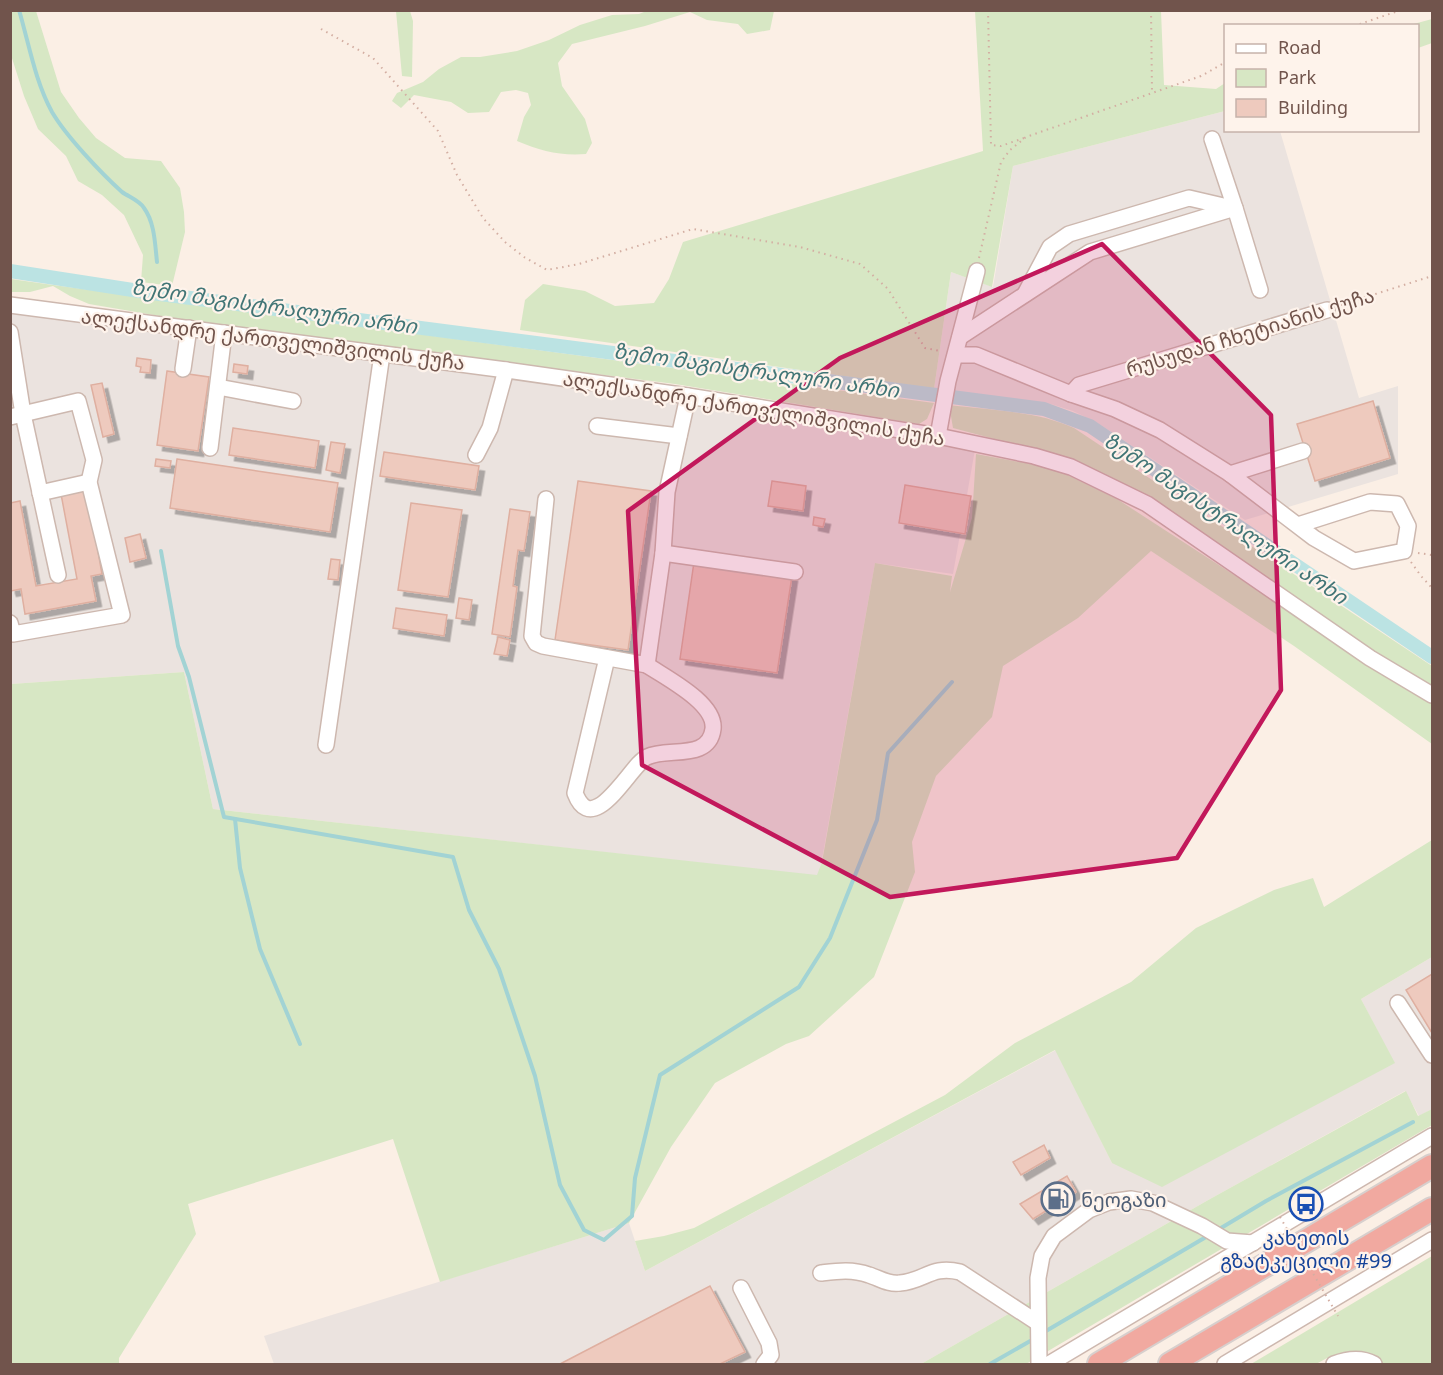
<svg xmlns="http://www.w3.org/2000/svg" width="1443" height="1375" viewBox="0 0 1443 1375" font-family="'Noto Sans','Noto Sans Georgian',sans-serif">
	<defs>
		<filter id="shadow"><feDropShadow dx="5.5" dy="5.5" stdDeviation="0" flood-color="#0004"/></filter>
	</defs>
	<rect width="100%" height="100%" fill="#fbefe5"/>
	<g fill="#ebe3df">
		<polygon points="1225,111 1226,130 1280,131 1359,398 1398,386 1398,474 1245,520 1099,424 1073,411 1051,404 934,389 951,272 993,287 1013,166"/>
		<polygon points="11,305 976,444 953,574 875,563 819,876 213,809 184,672 11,684"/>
		<polygon points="1432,957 1432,1109 1419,1116 1405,1091 1210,1199 921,1364 274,1364 264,1336 629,1223 645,1271 1056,1050 1112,1163 1394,1063 1361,999"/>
	</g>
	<g fill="#d7e7c4">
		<path d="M649,10L774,11L770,30L747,34L738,24L707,20L690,12L645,26L572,44L558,63L562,86L585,119L592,143L586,154C560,156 541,151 517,141L524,117L531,105L528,93L516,90L501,92L489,112L468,113L451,102L414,95L401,108L392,101L397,93L423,82L439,69L461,57H480L517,51L549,40L580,25L612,15L639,14Z"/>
		<polygon points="10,11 36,11 61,92 79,118 96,138 125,158 161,161 180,188 184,212 185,232 172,286 141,282 143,255 124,215 102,195 78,181 66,156 38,129 24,96 11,55"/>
		<polygon points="396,11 410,11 413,21 412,77 402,76"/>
		<polygon points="975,11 1161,11 1164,85 1216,89 1225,83 1225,111 1013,166 992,287 951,272 934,389 520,330 525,300 543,284 585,291 615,306 654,303 669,279 683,242 983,151"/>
		<polygon points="1432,19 1432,43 1418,48 1418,26 1410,25"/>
		<polygon points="11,279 53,285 934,403 927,419 919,424 675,384 219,326 89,304 70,296 53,286 30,292 11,292"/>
		<path d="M949,405C989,410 1038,411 1074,428L1432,666V687L1366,647L1182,522L1047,453L953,428Z"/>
		<polygon points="976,454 1053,468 1117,499 1432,703 1432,744 1294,646 1151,551 1078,618 1003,666 992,717 936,776 912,842 915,872 874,977 809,1036 786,1044 715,1083 671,1147 629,1223 440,1282 393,1139 188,1204 196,1234 119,1358 119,1364 11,1364 11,684 184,672 213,809 817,875 822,862 875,563 952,576 950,592 972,518"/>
		<polygon points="1432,840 1432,957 1361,999 1395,1063 1162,1187 1112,1163 1055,1050 645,1271 635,1241 664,1236 694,1228 945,1095 1015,1043 1131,982 1196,928 1274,890 1313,878 1324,907"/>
		<polygon points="1406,1091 1418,1116 1432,1109 1432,1125 1026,1364 921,1364 1210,1199"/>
		<polygon points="1432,1256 1432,1364 1381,1364 1371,1358 1348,1353 1329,1357 1316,1364 1251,1364"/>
	</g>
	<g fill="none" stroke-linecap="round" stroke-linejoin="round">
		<g stroke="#a2d3d4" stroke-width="4">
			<path d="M19,10C29,44 35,81 52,112C66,136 101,173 122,192C129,197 140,201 144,208C155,223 155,245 157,262"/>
			<polyline points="161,551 178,646 189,677 224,817 453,857 469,910 499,969 535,1076 560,1185 584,1230 604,1240 632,1216 635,1178 660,1075 799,987 830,938 877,820 888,753 952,682"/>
			<polyline points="235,819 240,868 260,949 300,1044"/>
			<polyline points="1221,1228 1266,1201 1413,1122"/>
			<polyline points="1046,1331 1206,1237"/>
			<polyline points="990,1364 1032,1340"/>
		</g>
		<polyline stroke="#bbe3e3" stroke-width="14" points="10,271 152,293 1044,409 1090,426 1432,657"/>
	</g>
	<g fill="#eecabe" stroke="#dfafa0" stroke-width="1.5" filter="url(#shadow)">
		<polygon points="137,358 151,360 150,373 140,372 141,367 136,366"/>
		<polygon points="234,364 248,366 247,374 233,372"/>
		<polygon points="167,371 209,377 198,451 157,445"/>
		<polygon points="102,383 114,434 103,437 91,385"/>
		<polygon points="1373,401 1390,458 1315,481 1297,424"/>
		<polygon points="233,428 319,441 315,468 229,455"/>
		<polygon points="331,442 345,444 340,473 326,470"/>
		<polygon points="384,452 479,466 475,490 380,476"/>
		<polygon points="156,459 171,461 170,468 155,466"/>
		<polygon points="177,459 338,483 330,532 170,508"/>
		<polygon points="578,481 651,491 628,650 555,640"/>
		<polygon points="772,481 806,486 803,511 768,506"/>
		<polygon points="905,485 971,496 965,534 899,523"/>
		<polygon points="87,489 102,574 91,576 96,601 25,614 21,589 11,591 10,588 10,503 20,501 36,586 77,579 61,494"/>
		<polygon points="411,503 462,510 448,597 398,590"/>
		<polygon points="510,509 530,512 524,551 518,550 513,586 517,587 510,637 492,634"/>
		<polygon points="814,517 825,519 823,527 813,525"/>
		<polygon points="140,534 146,558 130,562 125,538"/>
		<polygon points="331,559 340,560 338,580 328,579"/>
		<polygon points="694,562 792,576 777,673 680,659"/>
		<polygon points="459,598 472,600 469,620 456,618"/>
		<polygon points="396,608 447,615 444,636 393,628"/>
		<polygon points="498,637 510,640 507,656 494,654"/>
		<polygon points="1432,974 1432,1033 1406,990"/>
		<polygon points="1044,1145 1050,1158 1021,1175 1013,1162"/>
		<polygon points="1067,1176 1076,1192 1033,1219 1020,1204"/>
		<polygon points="710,1286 745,1352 720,1364 560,1364"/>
	</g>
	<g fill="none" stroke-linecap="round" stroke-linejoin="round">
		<g stroke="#cdb8af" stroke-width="18">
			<g id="minor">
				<polyline points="1212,139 1235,208"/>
				<polyline points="1025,294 1050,247 1069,234 1189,198 1232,208"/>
				<polyline points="10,305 506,370 688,396 938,436 1034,456 1071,467 1147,504 1370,658 1432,695"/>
				<polyline points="10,332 23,414 58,575"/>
				<polyline points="960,337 1090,252 1235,208 1260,290"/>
				<polyline points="956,355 976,355 1071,394 1115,409 1160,430 1230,474 1314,538 1354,561 1404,551 1408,526 1397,504 1370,502 1298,525"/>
				<polyline points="183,369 189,328"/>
				<polyline points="218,387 293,401"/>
				<polyline points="1071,394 1079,385 1327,310"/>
				<polyline points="10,417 78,401 94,460 89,482 122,615 13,634 10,623"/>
				<polyline points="597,426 679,436"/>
				<polyline points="938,436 948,381 977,271"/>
				<polyline points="210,448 224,333"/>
				<polyline points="476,455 490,428 506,370"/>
				<polyline points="1230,474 1303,451"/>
				<polyline points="40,493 89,482"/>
				<polyline points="546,499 532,636 536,643 543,646 647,665 663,553 667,492 688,396"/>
				<polyline points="663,553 795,572"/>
				<path d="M607,658L575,793C593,841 631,764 647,757C668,747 709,761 713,729C716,703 666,678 647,665"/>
				<polyline points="326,745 382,354"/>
				<polyline points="1398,1003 1432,1055"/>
				<path d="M821,1273C838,1271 852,1269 869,1275C879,1278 889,1285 900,1283C925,1281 931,1265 960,1272L1038,1323"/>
				<polyline points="741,1288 769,1343 771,1355 764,1364"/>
				<polyline points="1039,1364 1038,1278 1042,1256 1054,1236 1089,1210 1109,1202 1131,1199 1153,1203 1202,1226 1227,1241 1253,1243"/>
				<polyline points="1049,1364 1432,1136"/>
				<polyline points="1225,1364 1432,1240"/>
				<path d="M1334,1364C1347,1359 1361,1357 1374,1364"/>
			</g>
		</g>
		<g stroke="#d7cfcd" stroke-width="26">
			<g id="highway">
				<polyline points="1099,1364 1432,1166"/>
				<polyline points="1170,1364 1432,1209"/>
			</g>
		</g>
		<g stroke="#d3aea2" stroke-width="2" stroke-dasharray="1.5 4.5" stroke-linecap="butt">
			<polyline points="988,10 991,145 1001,146 1024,138"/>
			<polyline points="1151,10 1152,93"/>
			<polyline points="1354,26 1401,10"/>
			<polyline points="321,29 373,58 438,131 457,175 483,218 505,242 524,257 547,270 579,264 693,229 800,247 860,264 888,289 925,348 940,351"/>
			<polyline points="979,258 1001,162 1010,150 1026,137 1201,76 1226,62"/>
			<polyline points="1341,305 1432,276"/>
			<polyline points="1418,553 1432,555"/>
			<polyline points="1411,562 1421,576 1432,588"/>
		</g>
		<use href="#minor" stroke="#fff" stroke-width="15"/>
		<use href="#highway" stroke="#f1a9a0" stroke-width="22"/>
		<polyline stroke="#d3aea2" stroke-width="2" stroke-dasharray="1.5 4.5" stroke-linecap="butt" points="1280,1217 1338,1316"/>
	</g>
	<path fill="#c2185b" fill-opacity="0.2" stroke="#c2185b" stroke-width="4.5" stroke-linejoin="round" d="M1102,244L1271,415L1281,690L1177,858L890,897L642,765L628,511L840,358Z"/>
	<defs>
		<g id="fuel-ring" transform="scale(1.725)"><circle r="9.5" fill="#fef3eb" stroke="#5c6f8a" stroke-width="1.5"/><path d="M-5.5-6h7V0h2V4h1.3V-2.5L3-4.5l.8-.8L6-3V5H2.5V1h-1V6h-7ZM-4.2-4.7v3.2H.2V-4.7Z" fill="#5c6f8a"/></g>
		<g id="bus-ring" transform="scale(1.725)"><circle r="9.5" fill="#fef3eb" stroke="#1a4fb4" stroke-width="1.5"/><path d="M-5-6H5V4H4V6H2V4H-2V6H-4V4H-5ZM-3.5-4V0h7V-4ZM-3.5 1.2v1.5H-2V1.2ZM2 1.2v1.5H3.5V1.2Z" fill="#1a4fb4"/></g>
	</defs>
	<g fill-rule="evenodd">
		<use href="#fuel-ring" x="1058" y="1199"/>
		<use href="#bus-ring" x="1306" y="1204"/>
	</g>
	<g text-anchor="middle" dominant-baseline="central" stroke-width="4.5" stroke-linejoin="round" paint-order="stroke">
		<g font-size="20" fill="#71544c" stroke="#fef3eb">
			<text transform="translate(1250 332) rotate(-17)">რუსუდან ჩხეტიანის ქუჩა</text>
			<text transform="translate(273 339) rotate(7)">ალექსანდრე ქართველიშვილის ქუჩა</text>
			<text transform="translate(754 408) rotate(9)">ალექსანდრე ქართველიშვილის ქუჩა</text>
		</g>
		<g font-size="20" fill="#4e5e75" stroke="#fef3eb" text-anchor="start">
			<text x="1081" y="1199">ნეოგაზი</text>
		</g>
		<g font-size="20" fill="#164399" stroke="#fef3eb">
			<text x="1306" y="1237">კახეთის<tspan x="1306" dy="23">გზატკეცილი #99</tspan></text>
		</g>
		<g font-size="21" font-style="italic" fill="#417576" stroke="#fef3eb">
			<text transform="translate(274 306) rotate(8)">ზემო მაგისტრალური არხი</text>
			<text transform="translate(756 370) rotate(8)">ზემო მაგისტრალური არხი</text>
			<text transform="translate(1226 518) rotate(34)">ზემო მაგისტრალური არხი</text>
		</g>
	</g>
	<rect width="1443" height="1375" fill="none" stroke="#71544c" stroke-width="24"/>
	<rect x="1224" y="24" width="195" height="108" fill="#fef3eb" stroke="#c6b3ab" stroke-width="1.5"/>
	<rect x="1236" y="44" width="30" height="9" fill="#ffffff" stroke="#c6b3ab" stroke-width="1.5"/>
	<text x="1278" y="54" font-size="18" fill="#71544c">Road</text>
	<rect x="1236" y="69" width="30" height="18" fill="#d7e7c4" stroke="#c6b3ab" stroke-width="1.5"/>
	<text x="1278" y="84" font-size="18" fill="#71544c">Park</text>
	<rect x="1236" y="99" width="30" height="18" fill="#eecabe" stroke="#c6b3ab" stroke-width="1.5"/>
	<text x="1278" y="114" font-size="18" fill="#71544c">Building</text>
</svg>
